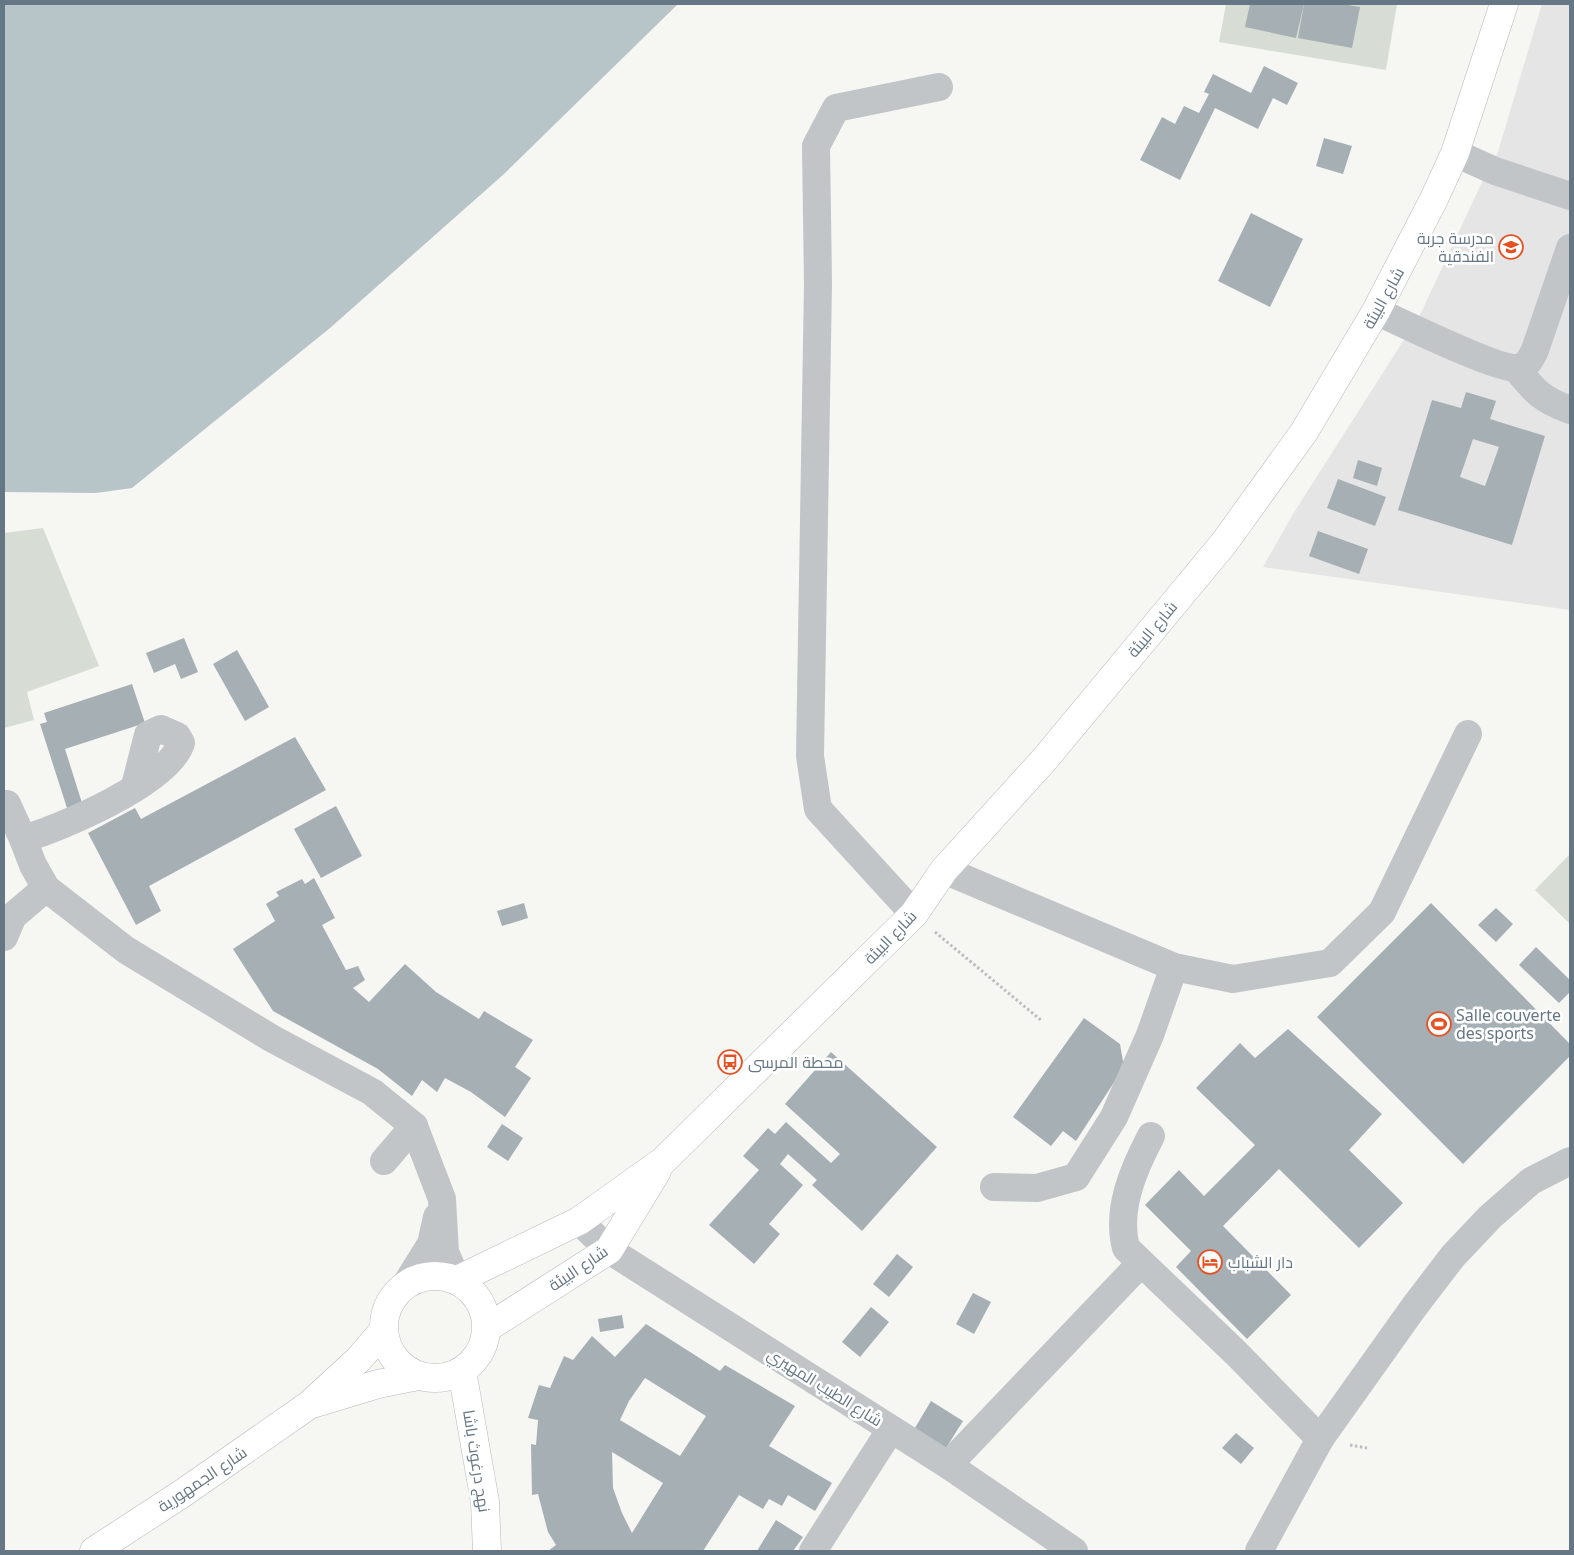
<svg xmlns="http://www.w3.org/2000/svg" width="1574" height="1555" viewBox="0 0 1574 1555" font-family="'Noto Sans',Cairo,sans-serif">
	<rect width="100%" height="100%" fill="#f6f6f3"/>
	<polygon fill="#e4e5e4" points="1542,4 1570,4 1570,610 1263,567 1293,514 1421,313 1482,182 1498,152"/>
	<g fill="#d7ddd4">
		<polygon points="1226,4 1397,4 1386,70 1219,42"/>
		<polygon points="43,528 99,666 27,692 34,720 4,728 4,533"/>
		<polygon points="1570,854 1570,924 1535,890"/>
	</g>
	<polygon fill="#b7c4c8" points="4,4 678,4 504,174 330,328 132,488 96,493 4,492"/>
	<g fill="#a6afb4" fill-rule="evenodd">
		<polygon points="1250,4 1304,4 1296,38 1245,27"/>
		<polygon points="1304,4 1341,4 1360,7 1352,48 1298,38"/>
		<polygon points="1264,66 1298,83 1287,105 1273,98 1258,129 1215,108 1180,180 1140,160 1162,117 1175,124 1184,106 1199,113 1209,94 1204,92 1213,74 1251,93"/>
		<polygon points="1324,138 1352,146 1343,174 1316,166"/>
		<polygon points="1251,213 1303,239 1270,307 1218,281"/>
		<path d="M1466,392L1496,401L1490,419L1545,436L1512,545L1398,510L1432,400L1461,408ZM1473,439L1499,447L1485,486L1460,477Z"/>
		<polygon points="1358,460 1382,468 1377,486 1353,478"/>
		<polygon points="1338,479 1386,497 1375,526 1327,508"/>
		<polygon points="1318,531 1368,549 1359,574 1309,556"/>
		<polygon points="184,638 198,672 181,679 175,664 154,673 146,653"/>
		<polygon points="237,650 269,707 245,721 213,664"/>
		<polygon points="132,684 145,723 65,749 82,803 67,808 40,724 47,722 44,713"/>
		<polygon points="295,737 326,790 149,886 161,911 136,925 88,833 135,808 141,819"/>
		<polygon points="336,806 362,856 321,878 294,829"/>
		<polygon points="314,878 335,918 322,925 346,970 358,966 365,980 353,988 369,1002 405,964 436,992 479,1019 484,1011 533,1040 515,1067 531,1078 505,1117 471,1092 445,1078 437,1092 422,1080 412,1096 378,1069 273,1011 233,949 275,921 266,904 279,896 276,892 302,879 305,884"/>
		<polygon points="524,903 528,918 502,926 497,911"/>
		<polygon points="1431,903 1570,1044 1570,1056 1463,1164 1317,1017"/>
		<polygon points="1496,908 1513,924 1496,942 1478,925"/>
		<polygon points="1536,947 1570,980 1570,992 1559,1003 1519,965"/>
		<polygon points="1084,1018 1120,1044 1124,1067 1076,1141 1063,1131 1051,1146 1013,1117"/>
		<polygon points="1288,1029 1382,1114 1349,1150 1403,1203 1359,1248 1279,1169 1223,1226 1291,1295 1247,1339 1176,1267 1191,1251 1145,1205 1179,1170 1204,1196 1255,1145 1196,1088 1240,1043 1255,1058"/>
		<polygon points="831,1052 937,1147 862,1231 812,1185 817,1180 788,1154 780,1164 803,1185 769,1224 780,1234 754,1264 709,1225 759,1170 743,1156 768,1128 775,1134 786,1122 831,1163 840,1154 785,1104"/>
		<polygon points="502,1124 523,1138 508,1161 487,1147"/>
		<polygon points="897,1254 913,1267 889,1297 873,1284"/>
		<polygon points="973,1293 991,1302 974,1334 956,1324"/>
		<polygon points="871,1307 889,1322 860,1357 842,1342"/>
		<polygon points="622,1315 624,1328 600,1332 598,1319"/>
		<path d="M646,1324L720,1371L725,1365L795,1406L769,1446L832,1483L815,1511L788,1495L782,1506L769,1499L763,1509L739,1495L703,1551H548L556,1545L548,1532L538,1494L532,1495L531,1444L536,1445L538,1420L528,1418L539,1385L550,1388L564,1356L573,1360L592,1336L615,1357ZM645,1378L706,1416L680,1456L620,1420L629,1401ZM612,1452L663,1483L632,1533L622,1513L613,1488Z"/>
		<polygon points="931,1401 963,1421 946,1448 915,1428"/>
		<polygon points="1236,1433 1254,1448 1241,1464 1222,1448"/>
		<polygon points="776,1520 803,1537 793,1551 757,1551"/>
	</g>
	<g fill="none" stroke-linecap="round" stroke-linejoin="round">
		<g stroke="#b4b9bc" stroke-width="29">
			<g id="major">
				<circle cx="435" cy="1327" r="51"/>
				<polyline points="457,1280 579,1221 663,1161 914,914 944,870 1044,760 1224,543 1304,432 1376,311 1434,199 1455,153 1504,4"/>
				<polyline points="487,1328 609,1250 657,1171"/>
				<polyline points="462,1371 485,1502 487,1551"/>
				<polyline points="315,1403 378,1384 418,1376"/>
				<polyline points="94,1551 183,1493 309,1405 358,1360 383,1331"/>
			</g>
		</g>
		<g stroke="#bbbdc0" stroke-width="3" stroke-dasharray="2.5 2.5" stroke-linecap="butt">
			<polyline points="935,932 1042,1021"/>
			<polyline points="1350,1445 1367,1448"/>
		</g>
		<g stroke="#c1c5c8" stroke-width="28">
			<polyline points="1455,153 1495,171 1570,196"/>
			<path d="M1376,311C1400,322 1498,370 1517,368C1527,367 1531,358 1535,350L1570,248"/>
			<path d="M1516,368C1535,392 1541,399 1570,410"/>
			<polyline points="7,804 23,839"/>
			<polyline points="944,870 1174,967 1233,979 1330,963 1382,912 1468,734"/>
			<path d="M46,888L33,865L23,839C61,828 169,782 181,743L177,736L161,729L148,735L135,786"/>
			<polyline points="914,914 818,809 810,756 818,283 816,146 836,108 939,87"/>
			<polyline points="4,937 13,916 46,888 126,950 271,1038 372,1092 414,1126 442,1199 445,1252 457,1280"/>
			<path d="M1151,1136C1133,1170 1116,1210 1126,1248L1236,1353L1320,1439"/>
			<polyline points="384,1161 414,1126"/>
			<polyline points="994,1187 1037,1188 1076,1177 1114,1117 1150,1035 1174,967"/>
			<polyline points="579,1221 609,1250 948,1465 1074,1551"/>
			<polyline points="406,1284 431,1244 437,1217"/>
			<polyline points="948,1465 1141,1263"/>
			<polyline points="813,1551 891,1429"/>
			<polyline points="1259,1551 1320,1439 1414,1307 1453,1256 1490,1217 1531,1181 1570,1161"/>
		</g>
		<use href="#major" stroke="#fff" stroke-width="28"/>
	</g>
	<defs>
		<g id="school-ring" transform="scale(1.25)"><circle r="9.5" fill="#fff" stroke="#e65123" stroke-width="1.5"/><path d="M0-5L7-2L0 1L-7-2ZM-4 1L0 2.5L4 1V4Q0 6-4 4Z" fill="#e65123"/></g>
		<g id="stadium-ring" transform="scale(1.25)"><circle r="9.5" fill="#fff" stroke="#e65123" stroke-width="1.5"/><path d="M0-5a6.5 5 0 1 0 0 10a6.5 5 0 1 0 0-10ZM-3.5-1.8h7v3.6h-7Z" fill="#e65123"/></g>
		<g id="bus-ring" transform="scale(1.25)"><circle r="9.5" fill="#fff" stroke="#e65123" stroke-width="1.5"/><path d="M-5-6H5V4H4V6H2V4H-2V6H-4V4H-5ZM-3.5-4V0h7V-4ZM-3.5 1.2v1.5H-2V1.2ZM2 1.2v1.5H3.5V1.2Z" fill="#e65123"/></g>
		<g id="hotel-ring" transform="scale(1.25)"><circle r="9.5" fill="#fff" stroke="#e65123" stroke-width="1.5"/><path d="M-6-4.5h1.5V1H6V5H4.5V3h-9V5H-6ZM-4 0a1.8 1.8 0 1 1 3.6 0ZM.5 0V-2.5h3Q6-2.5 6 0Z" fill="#e65123"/></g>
	</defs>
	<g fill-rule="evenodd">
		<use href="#school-ring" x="1511" y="247"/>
		<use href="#stadium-ring" x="1439" y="1024"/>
		<use href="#bus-ring" x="730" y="1062"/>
		<use href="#hotel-ring" x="1210" y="1262"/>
	</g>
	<g text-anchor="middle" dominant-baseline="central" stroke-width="5" stroke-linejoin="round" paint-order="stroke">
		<g font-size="16" fill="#657684" stroke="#fff" text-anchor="start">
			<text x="1494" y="238" text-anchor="end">مدرسة جربة<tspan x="1494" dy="18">الفندقية</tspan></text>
			<text x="1456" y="1015">Salle couverte<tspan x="1456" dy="18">des sports</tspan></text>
			<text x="748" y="1062">محطة المرسى</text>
			<text x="1228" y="1262">دار الشباب</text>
		</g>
		<g font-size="16" fill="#657684" stroke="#fff">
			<text transform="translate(1383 298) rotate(-61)">شارع البيئة</text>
			<text transform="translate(1152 629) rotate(-50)">شارع البيئة</text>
			<text transform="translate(890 937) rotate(-46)">شارع البيئة</text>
			<text transform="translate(578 1268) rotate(-34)">شارع البيئة</text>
			<text transform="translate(825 1387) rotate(32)">شارع الطيب المهيري</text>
			<text transform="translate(477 1461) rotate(81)">نهج درغوث باشا</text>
			<text transform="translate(202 1479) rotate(-34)">شارع الجمهورية</text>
		</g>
	</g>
	<rect width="1574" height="1555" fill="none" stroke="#657684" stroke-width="10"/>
</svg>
